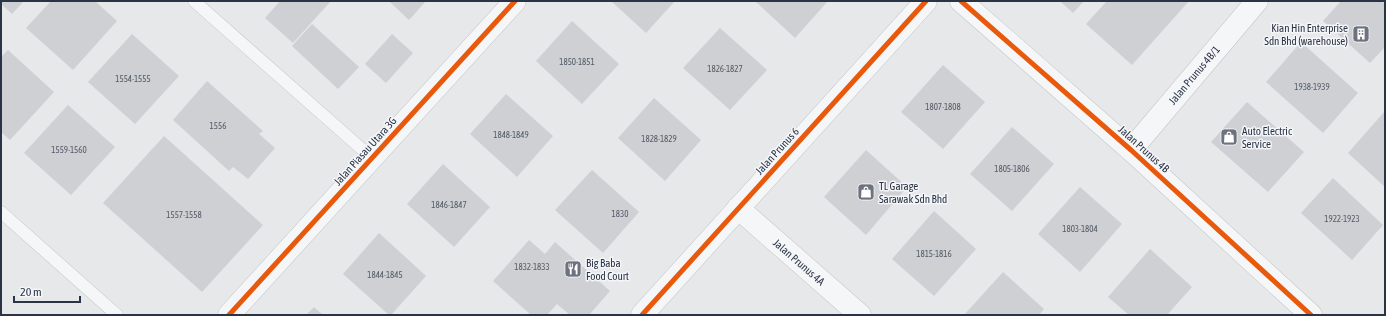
<svg xmlns="http://www.w3.org/2000/svg" width="1386" height="316" viewBox="0 0 1386 316" font-family="'Asap Condensed',sans-serif">
	<rect width="100%" height="100%" fill="#e6e8ea"/>
	<g fill="#ced0d3">
		<polygon points="1,1 24,1 12,14 1,4"/>
		<polygon points="51,1 95,1 117,21 73,70 26,28"/>
		<polygon points="280,1 331,1 293,43 265,18"/>
		<polygon points="389,1 426,1 409,20"/>
		<polygon points="611,1 675,1 646,33"/>
		<polygon points="755,1 828,1 795,38"/>
		<polygon points="1060,1 1084,1 1073,13"/>
		<polygon points="1107,1 1189,1 1132,65 1086,24"/>
		<polygon points="1341,1 1381,1 1385,4 1385,47 1370,63 1323,21"/>
		<polygon points="572,21 619,64 582,104 536,61"/>
		<polygon points="312,24 359,67 338,89 292,46"/>
		<polygon points="720,28 767,70 730,110 683,68"/>
		<polygon points="132,34 179,76 135,124 88,82"/>
		<polygon points="392,34 413,53 386,83 365,64"/>
		<polygon points="1301,42 1358,93 1323,133 1266,82"/>
		<polygon points="8,50 54,92 10,140 1,132 1,57"/>
		<polygon points="943,65 985,102 943,149 901,112"/>
		<polygon points="207,81 263,131 259,134 275,148 248,179 233,167 229,171 173,120"/>
		<polygon points="506,94 553,136 517,177 470,134"/>
		<polygon points="654,98 701,140 665,181 618,138"/>
		<polygon points="1247,102 1304,152 1268,192 1211,142"/>
		<polygon points="68,105 115,147 71,195 24,153"/>
		<polygon points="1385,111 1385,187 1348,153"/>
		<polygon points="1012,127 1054,164 1012,211 970,174"/>
		<polygon points="164,136 263,225 202,292 103,203"/>
		<polygon points="866,150 907,187 866,235 824,197"/>
		<polygon points="443,164 490,207 454,247 407,204"/>
		<polygon points="592,170 639,212 603,253 555,210"/>
		<polygon points="1333,178 1383,225 1352,260 1301,213"/>
		<polygon points="1080,187 1122,224 1080,272 1038,234"/>
		<polygon points="934,211 976,249 934,296 892,259"/>
		<polygon points="379,233 426,276 391,315 389,315 343,274"/>
		<polygon points="529,240 545,254 555,242 610,291 589,315 570,315 557,304 547,315 531,315 493,281"/>
		<polygon points="1150,249 1192,287 1167,315 1129,315 1108,297"/>
		<polygon points="1003,272 1044,309 1039,315 964,315"/>
		<polygon points="314,307 323,315 306,315"/>
	</g>
	<g fill="none" stroke-linecap="round" stroke-linejoin="round">
		<g stroke="#c4c6c8" stroke-width="13">
			<g id="lane">
				<polyline points="194,1 372,158"/>
				<polyline points="1,212 117,315"/>
			</g>
		</g>
		<g stroke="#c4c6c8" stroke-width="23">
			<g id="street">
				<polyline points="961,1 1131,150 1311,315"/>
				<polyline points="1131,150 1257,1"/>
				<polyline points="738,208 860,315"/>
				<polyline points="229,315 515,1"/>
				<polyline points="642,315 926,1"/>
			</g>
		</g>
		<use href="#lane" stroke="#f5f6f7" stroke-width="12"/>
		<use href="#street" stroke="#f5f6f7" stroke-width="22"/>
		<g stroke="#f4f6f9" stroke-width="8">
			<g id="cycleway">
				<polyline points="961,1 1131,150 1311,315"/>
				<polyline points="229,315 515,1"/>
				<polyline points="642,315 926,1"/>
			</g>
		</g>
		<use href="#cycleway" stroke="#e8590c" stroke-width="5"/>
	</g>
	<defs>
		<g id="building-square" transform="scale(0.9)"><rect x="-9" y="-9" width="18" height="18" rx="4" fill="#6c737f" stroke="#f4f6f9"/><path d="M-4-6H4V6H1V3H-1V6H-4ZM-2.5-4.3h1.7v1.8h-1.7ZM.8-4.3h1.7v1.8H.8ZM-2.5-1h1.7V.8h-1.7ZM.8-1h1.7V.8H.8Z" fill="#fff"/></g>
		<g id="shop-square" transform="scale(0.9)"><rect x="-9" y="-9" width="18" height="18" rx="4" fill="#6c737f" stroke="#f4f6f9"/><path d="M-5-2.5h2.3a2.7 3.5 0 0 1 5.4 0H5L5.5 6h-11ZM-1.5-2.5h3a1.5 2.3 0 0 0-3 0Z" fill="#fff"/></g>
		<g id="restaurant-square" transform="scale(0.9)"><rect x="-9" y="-9" width="18" height="18" rx="4" fill="#6c737f" stroke="#f4f6f9"/><path d="M-5-6h1v4h1v-4h1v4h1v-4h1v5L-1.5 .5V6h-2V.5L-5-1ZM5-6V6H3V1.5H1.5Q1.5-4 5-6Z" fill="#fff"/></g>
	</defs>
	<g fill-rule="evenodd">
		<use href="#building-square" x="1361" y="34"/>
		<use href="#shop-square" x="1229" y="137"/>
		<use href="#shop-square" x="866" y="192"/>
		<use href="#restaurant-square" x="573" y="269"/>
	</g>
	<g text-anchor="middle" dominant-baseline="central" stroke-width="3" stroke-linejoin="round" paint-order="stroke">
		<g font-size="9" fill="#545c69">
			<text x="577" y="62">1850-1851</text>
			<text x="725" y="69">1826-1827</text>
			<text x="133" y="79">1554-1555</text>
			<text x="1312" y="87">1938-1939</text>
			<text x="943" y="107">1807-1808</text>
			<text x="218" y="126">1556</text>
			<text x="511" y="135">1848-1849</text>
			<text x="659" y="139">1828-1829</text>
			<text x="69" y="150">1559-1560</text>
			<text x="1012" y="169">1805-1806</text>
			<text x="449" y="205">1846-1847</text>
			<text x="620" y="214">1830</text>
			<text x="184" y="215">1557-1558</text>
			<text x="1342" y="219">1922-1923</text>
			<text x="1080" y="229">1803-1804</text>
			<text x="934" y="254">1815-1816</text>
			<text x="532" y="267">1832-1833</text>
			<text x="385" y="275">1844-1845</text>
		</g>
		<g font-size="11" fill="#2b3445" stroke="#f4f6f9" text-anchor="start">
			<text x="1348" y="28" text-anchor="end">Kian Hin Enterprise<tspan x="1348" dy="13">Sdn Bhd (warehouse)</tspan></text>
			<text x="1242" y="131">Auto Electric<tspan x="1242" dy="13">Service</tspan></text>
			<text x="879" y="186">TL Garage<tspan x="879" dy="13">Sarawak Sdn Bhd</tspan></text>
			<text x="586" y="263">Big Baba<tspan x="586" dy="13">Food Court</tspan></text>
		</g>
		<g font-size="11" fill="#2b3445" stroke="#f4f6f9">
			<text transform="translate(1194 75) rotate(-50)">Jalan Prunus 4B/1</text>
			<text transform="translate(1144 149) rotate(42)">Jalan Prunus 4B</text>
			<text transform="translate(365 151) rotate(-48)">Jalan Piasau Utara 3G</text>
			<text transform="translate(777 151) rotate(-48)">Jalan Prunus 6</text>
			<text transform="translate(799 262) rotate(41)">Jalan Prunus 4A</text>
		</g>
	</g>
	<rect width="1386" height="316" fill="none" stroke="#2b3445" stroke-width="4"/>
	<path d="M14 296v6h66v-6" fill="none" stroke="#2b3445" stroke-width="2"/>
	<text x="20" y="296" font-size="12" fill="#2b3445" stroke="#f4f6f9" stroke-width="3" paint-order="stroke">20 m</text>
</svg>
